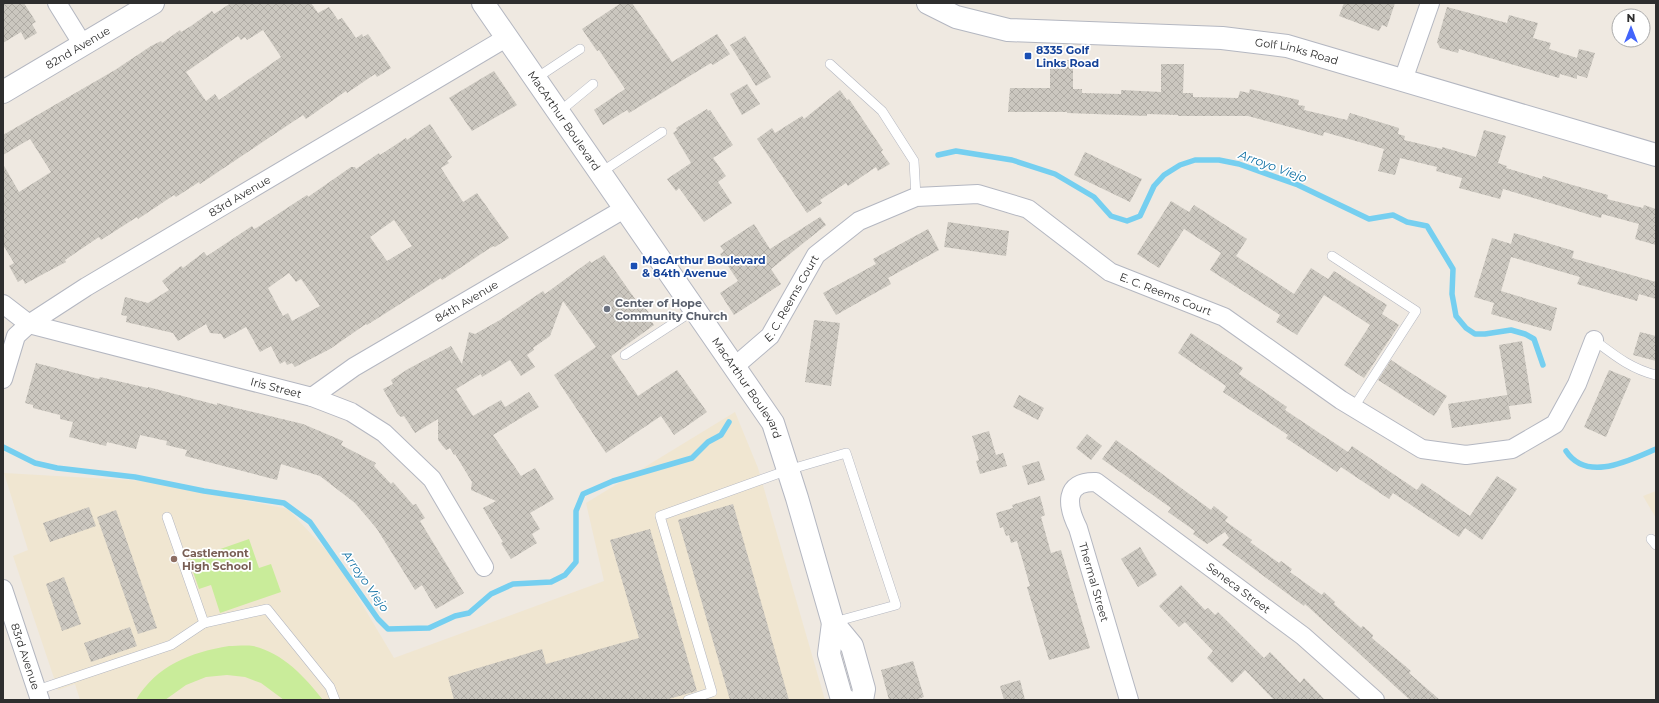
<svg xmlns="http://www.w3.org/2000/svg" width="1659" height="703" viewBox="0 0 1659 703" font-family="Montserrat,sans-serif">
	<defs>
		<pattern id="building-cross-hatch" width="8" height="8" patternUnits="userSpaceOnUse"><rect width="8" height="8" fill="#cbc7bf"/><path d="M0 0l8 8M0 8l8-8" fill="none" stroke="#afaba4"/></pattern>
	</defs>
	<rect width="100%" height="100%" fill="#efe9e1"/>
	<g fill="#f0e6d1">
		<polygon points="735,412 758,468 825,700 80,700 75,684 58,690 13,556 28,550 4,473 145,481 288,509 337,562 394,658 604,581 586,503"/>
		<polygon points="1656,491 1656,518 1643,496"/>
	</g>
	<g fill="#c9ec9a">
		<polygon points="249,539 259,568 271,564 281,592 220,613 211,585 199,589 189,560"/>
		<path d="M229,646C236,646 246,645 253,646C283,653 305,677 323,700H284L261,683L245,677L227,675L206,677L186,685L165,700H136C156,666 191,652 229,646Z"/>
	</g>
	<g fill="none" stroke-linecap="round" stroke-linejoin="round">
		<g stroke="#75cff0" stroke-width="5.5">
			<polyline points="938,155 956,151 1012,160 1055,174 1094,197 1111,216 1127,221 1140,216 1154,186 1164,175 1180,165 1195,160 1219,160 1239,164 1298,185 1369,219 1393,215 1407,222 1427,226 1453,269 1452,294 1456,316 1466,328 1475,334 1485,334 1511,330 1525,334 1534,339 1543,365"/>
			<polyline points="3,447 35,463 57,468 135,477 204,491 284,503 310,522 378,619 388,629 429,628 455,616 469,613 491,594 513,584 551,582 565,575 576,562 576,511 583,494 613,481 692,458 708,442 721,435 729,422"/>
			<path d="M1566,451C1587,483 1630,460 1656,449"/>
		</g>
	</g>
	<g fill="url(#building-cross-hatch)" fill-rule="evenodd">
		<polygon points="3,3 24,3 36,22 32,24 37,33 25,40 21,32 3,43"/>
		<path d="M231,3H311L318,13L329,7L338,20L342,18L356,38L362,34L363,37L368,34L391,68L377,77L375,74L347,93L346,91L306,119L303,115L200,184L199,182L176,197L174,195L138,219L137,217L101,240L99,237L65,260L66,262L47,272L25,284L23,279L18,282L9,266L14,263L3,245V164L19,192L51,172L30,139L3,155V135L115,70L151,46L161,41L162,43L180,30L181,32L191,26L212,11L214,14ZM263,30L281,57L219,100L215,94L206,101L186,72L238,36L241,40L245,37L247,40Z"/>
		<polygon points="621,3 632,3 672,62 717,34 730,54 713,65 711,63 629,113 627,110 603,125 594,110 625,89 599,50 597,51 582,29"/>
		<polygon points="1344,3 1395,3 1387,27 1382,25 1379,31 1339,16"/>
		<polygon points="1447,7 1507,23 1509,15 1538,23 1533,38 1551,43 1549,49 1577,58 1579,49 1595,53 1587,78 1577,75 1577,79 1560,74 1559,78 1459,49 1458,53 1440,48 1437,42"/>
		<polygon points="745,36 771,77 756,86 730,45"/>
		<polygon points="1050,60 1073,60 1073,89 1082,89 1082,93 1121,94 1121,90 1161,92 1161,64 1184,64 1183,93 1193,93 1193,97 1238,98 1240,91 1249,93 1250,89 1299,100 1298,105 1305,106 1304,110 1347,120 1350,113 1399,128 1398,134 1405,136 1404,140 1442,149 1442,147 1476,157 1484,130 1506,136 1498,163 1507,166 1506,168 1542,179 1543,176 1569,184 1608,195 1607,199 1643,208 1644,205 1656,209 1656,245 1635,239 1639,224 1602,214 1601,218 1503,189 1500,199 1459,188 1462,178 1436,171 1437,167 1400,158 1395,175 1378,171 1384,149 1324,132 1323,136 1248,116 1178,116 1178,115 1147,114 1147,116 1121,115 1067,113 1067,112 1008,112 1010,88 1050,88"/>
		<polygon points="494,71 517,105 472,131 449,98"/>
		<polygon points="747,84 760,104 742,115 730,94"/>
		<polygon points="840,90 847,100 849,99 883,150 881,152 890,164 878,171 876,167 848,186 846,183 820,200 822,203 807,213 757,139 772,128 775,133 802,116 804,119"/>
		<polygon points="707,109 708,111 710,110 733,145 713,158 726,176 718,182 732,203 704,222 679,188 676,191 667,179 691,163 673,133 677,130 676,128"/>
		<path d="M430,124L452,157L447,161L449,163L441,168L463,202L477,193L509,238L495,247L494,246L490,248L442,280L441,278L367,325L366,324L330,349L295,367L292,363L287,365L285,361L280,364L271,346L260,352L246,327L224,339L221,334L210,333L206,324L178,341L173,333L126,322L127,316L121,315L125,297L148,303L169,290L162,281L181,266L183,268L204,252L207,256L252,226L254,229L258,227L307,195L308,197L351,167H355L356,169L379,153L380,155L406,138L407,140ZM394,220L412,246L387,261L370,237ZM289,273L296,282L301,279L320,306L292,321L288,313L283,316L268,288Z"/>
		<polygon points="1085,152 1142,179 1130,202 1074,175"/>
		<polygon points="1171,201 1189,212 1194,205 1247,239 1236,256 1294,294 1311,268 1328,279 1334,271 1387,305 1382,314 1399,325 1364,378 1344,365 1370,325 1324,295 1297,335 1276,322 1280,315 1210,270 1221,253 1184,229 1159,268 1137,254"/>
		<polygon points="820,217 826,225 771,269 781,284 734,315 720,293 738,281 720,254 724,251 720,246 754,224 770,249"/>
		<polygon points="948,222 1009,231 1006,256 944,247"/>
		<polygon points="928,229 939,250 888,278 891,284 836,315 823,293 876,264 873,259"/>
		<polygon points="1514,233 1574,251 1572,258 1656,282 1656,299 1639,294 1637,301 1577,284 1580,277 1511,257 1501,291 1557,308 1551,331 1491,314 1494,303 1474,297 1492,238 1511,244"/>
		<polygon points="604,255 638,303 640,301 650,314 648,316 654,325 611,356 638,396 677,370 707,412 674,435 661,416 606,453 554,375 596,347 563,301 550,336 533,348 534,350 527,355 535,367 521,376 510,360 482,377 481,374 456,389 473,416 501,400 505,407 529,392 539,407 493,435 521,476 535,468 554,499 530,513 540,529 532,534 537,543 511,559 501,543 503,542 483,508 496,501 471,490 472,482 455,454 454,455 450,448 446,450 438,440 438,419 415,433 404,416 401,417 397,413 383,389 393,384 391,380 408,369 451,346 462,364 469,332 475,334 500,320 543,291 545,294 590,261 591,263"/>
		<polygon points="814,320 840,323 831,386 805,382"/>
		<polygon points="1640,332 1656,336 1656,361 1633,355"/>
		<polygon points="1191,333 1243,368 1239,374 1287,407 1285,410 1348,452 1352,446 1417,490 1422,483 1470,516 1497,476 1517,489 1482,540 1465,528 1459,537 1393,493 1389,499 1341,467 1337,472 1286,438 1288,435 1223,392 1226,386 1178,353"/>
		<polygon points="1522,341 1532,403 1509,406 1499,345"/>
		<polygon points="1391,360 1447,396 1434,416 1378,380"/>
		<polygon points="36,363 99,379 100,377 148,388 148,387 217,405 217,403 236,408 303,424 343,441 341,445 376,463 374,466 391,484 393,482 413,505 416,504 425,518 420,521 464,593 436,609 422,585 415,590 377,529 355,503 320,476 281,464 277,480 185,456 187,450 166,445 167,441 140,435 136,449 107,442 106,446 69,437 73,422 60,419 60,415 33,408 33,405 25,403"/>
		<polygon points="1609,370 1631,379 1606,437 1584,427"/>
		<polygon points="1019,395 1044,408 1038,420 1013,407"/>
		<polygon points="1507,395 1511,419 1452,428 1448,404"/>
		<polygon points="989,431 996,455 1003,453 1007,466 980,474 976,461 979,460 972,436"/>
		<polygon points="1087,434 1102,446 1091,460 1076,448"/>
		<polygon points="1116,440 1211,510 1214,506 1228,517 1225,521 1252,540 1250,542 1279,563 1281,561 1292,569 1290,572 1322,595 1324,592 1335,602 1334,604 1361,628 1363,626 1373,635 1372,638 1411,671 1409,673 1440,700 1410,700 1305,604 1304,606 1222,545 1229,538 1225,532 1207,544 1193,534 1195,531 1168,512 1171,508 1102,459"/>
		<polygon points="1039,461 1045,480 1028,485 1022,466"/>
		<polygon points="1040,496 1045,515 1041,517 1051,553 1061,550 1090,648 1049,660 1027,587 1030,586 1017,541 1011,543 1009,535 1006,536 1003,527 1000,528 996,513 1013,508 1012,505"/>
		<polygon points="733,504 789,700 730,700 678,520"/>
		<polygon points="89,507 96,526 50,542 43,523"/>
		<polygon points="116,510 157,628 138,634 97,517"/>
		<polygon points="650,529 697,691 665,700 454,700 448,677 542,649 546,664 639,638 610,540"/>
		<polygon points="1140,547 1157,575 1138,587 1121,559"/>
		<polygon points="64,577 81,624 62,631 46,584"/>
		<polygon points="1181,585 1205,610 1208,608 1215,615 1218,612 1264,658 1270,652 1300,683 1304,678 1325,700 1274,700 1245,670 1232,683 1207,658 1213,651 1185,622 1179,627 1159,606"/>
		<polygon points="130,627 137,646 91,662 84,643"/>
		<polygon points="913,661 924,697 915,700 889,700 881,670"/>
		<polygon points="1020,680 1025,700 1004,700 1000,686"/>
	</g>
	<g fill="none" stroke-linecap="round" stroke-linejoin="round">
		<g stroke="#b4b7c1" stroke-width="10">
			<g id="lane">
				<polyline points="830,64 882,111 914,161 916,197"/>
				<polyline points="535,79 580,49"/>
				<polyline points="559,112 593,84"/>
				<polyline points="600,173 662,132"/>
				<polyline points="1332,256 1416,311 1354,407"/>
				<path d="M1594,340C1614,355 1631,369 1656,375"/>
				<polyline points="625,355 694,310"/>
				<polyline points="167,517 204,623 267,609 330,687 335,700"/>
				<polyline points="1651,539 1656,545"/>
				<polyline points="37,690 171,645 204,623"/>
				<polyline points="688,700 712,692 660,516 788,470 846,453 896,605 834,622"/>
			</g>
		</g>
		<g stroke="#b4b7c1" stroke-width="20">
			<g id="street">
				<polyline points="57,3 83,45"/>
				<polyline points="1403,80 1430,3"/>
				<path id="s1" d="M3,304L29,324L312,397L351,412L384,433L432,479L484,567"/>
				<path id="s2" d="M734,367L770,336L816,255L859,221L916,197L978,194L1028,209L1110,272L1224,317L1341,400L1422,449L1466,455L1512,449L1555,424L1577,384L1594,340"/>
				<path id="s3" d="M3,379L16,336L29,324L86,287L506,38"/>
				<path id="s4" d="M312,397L354,367L624,209"/>
				<path id="s5" d="M3,589L40,700"/>
				<path id="s6" d="M1129,700L1078,528C1067,506 1063,481 1096,482L1303,636L1375,700"/>
			</g>
		</g>
		<g stroke="#b4b7c1" stroke-width="24">
			<g id="secondary">
				<path id="s7" d="M483,3L773,423L797,498L833,623L852,646L864,689L862,700"/>
				<path id="s8" d="M928,3L956,17L1008,30L1222,38L1287,46L1656,155"/>
				<path id="s9" d="M3,92L153,3"/>
				<polyline points="833,623 829,654 841,696 845,700"/>
			</g>
		</g>
		<use href="#lane" stroke="#fff" stroke-width="9"/>
		<use href="#street" stroke="#fff" stroke-width="18"/>
		<use href="#secondary" stroke="#fff" stroke-width="22"/>
	</g>
	<g fill="#1a4fb4" stroke="#fff" stroke-width="1.5">
		<rect x="1024" y="52" width="8" height="8" rx="2"/>
		<rect x="630" y="262" width="8" height="8" rx="2"/>
	</g>
	<circle fill="#6b7280" stroke="#fff" stroke-width="1.5" cx="607" cy="309" r="4"/>
	<circle fill="#8d6e63" stroke="#fff" stroke-width="1.5" cx="174" cy="559" r="4"/>
	<g text-anchor="middle" dominant-baseline="central" stroke-width="3.5" stroke-linejoin="round" paint-order="stroke">
		<g font-size="11" fill="#2e2e2e" stroke="#fff">
			<text stroke="none"><textPath href="#s9" startOffset="87">82nd Avenue</textPath></text>
			<text stroke="none"><textPath href="#s8" startOffset="375">Golf Links Road</textPath></text>
			<text stroke="none"><textPath href="#s7" startOffset="143">MacArthur Boulevard</textPath></text>
			<text stroke="none"><textPath href="#s3" startOffset="309">83rd Avenue</textPath></text>
			<text stroke="none"><textPath href="#s2" startOffset="535">E. C. Reems Court</textPath></text>
			<text stroke="none"><textPath href="#s2" startOffset="91">E. C. Reems Court</textPath></text>
			<text stroke="none"><textPath href="#s4" startOffset="182">84th Avenue</textPath></text>
			<text stroke="none"><textPath href="#s1" startOffset="288">Iris Street</textPath></text>
			<text stroke="none"><textPath href="#s7" startOffset="467">MacArthur Boulevard</textPath></text>
			<text transform="translate(1094 582) rotate(74)">Thermal Street</text>
			<text stroke="none"><textPath href="#s6" startOffset="422">Seneca Street</textPath></text>
			<text stroke="none"><textPath href="#s5" startOffset="71">83rd Avenue</textPath></text>
		</g>
		<g font-size="11" font-weight="bold" fill="#164399" stroke="#fff" text-anchor="start">
			<text x="1036" y="50">8335 Golf<tspan x="1036" dy="13">Links Road</tspan></text>
			<text x="642" y="260">MacArthur Boulevard<tspan x="642" dy="13">&amp; 84th Avenue</tspan></text>
		</g>
		<g font-size="11" font-weight="bold" fill="#5b616d" stroke="#fff" text-anchor="start">
			<text x="615" y="303">Center of Hope<tspan x="615" dy="13">Community Church</tspan></text>
		</g>
		<g font-size="11" font-weight="bold" fill="#785e54" stroke="#fff" text-anchor="start">
			<text x="182" y="553">Castlemont<tspan x="182" dy="13">High School</tspan></text>
		</g>
		<g font-size="12" font-style="italic" fill="#0d6fa3" stroke="#fff">
			<text transform="translate(1273 166) rotate(20)">Arroyo Viejo</text>
			<text transform="translate(366 581) rotate(55)">Arroyo Viejo</text>
		</g>
	</g>
	<rect width="1659" height="703" fill="none" stroke="#2e2e2e" stroke-width="8"/>
	<g transform="translate(1631 28)"><circle r="19" fill="#ffffff" stroke="#ababab"/>
	<path d="M0-3L7 15L0 10L-7 15Z" fill="#4264fb"/>
	<text y="-6" font-size="11" font-weight="bold" text-anchor="middle" fill="#2e2e2e">N</text>
	</g>
</svg>
